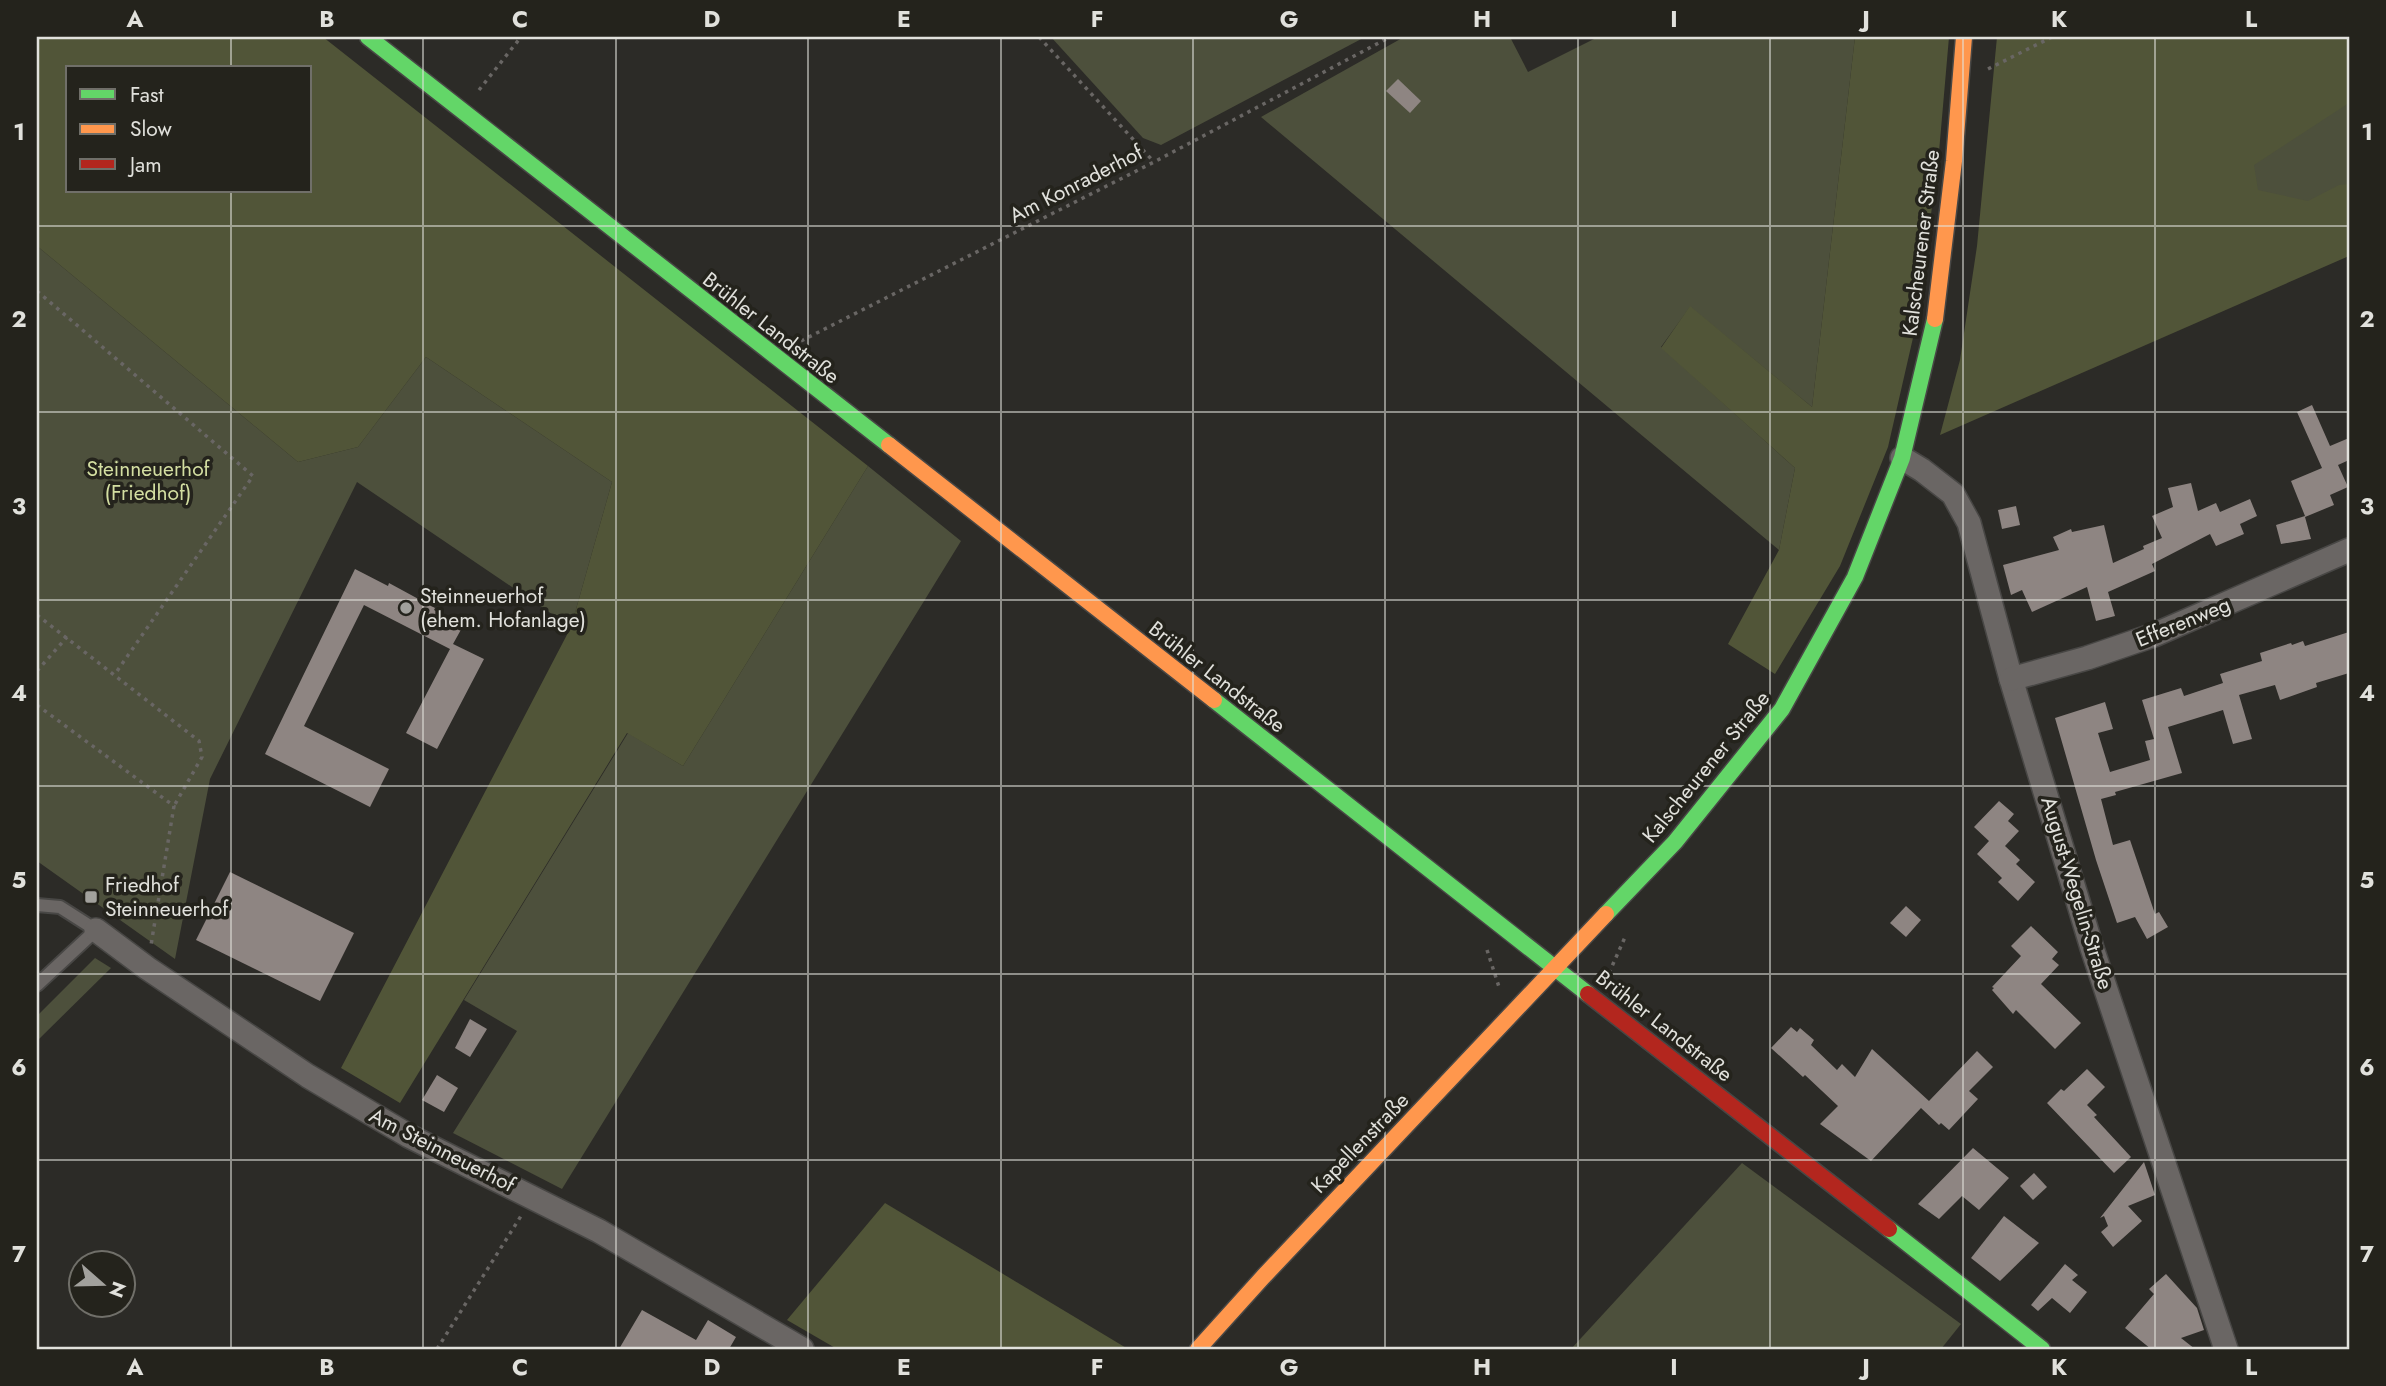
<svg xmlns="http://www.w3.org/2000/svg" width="2386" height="1386" viewBox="0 0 2386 1386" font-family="Jost,sans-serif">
	<rect width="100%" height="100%" fill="#2c2b27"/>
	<g fill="#4d503c">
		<polygon points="1051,37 1365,37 1161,145 1143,138"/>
		<polygon points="1404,37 1510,37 1528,72 1598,37 1855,37 1812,407 1690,307 1661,347 1795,468 1779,550 1261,117"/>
		<polygon points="2349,55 2349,243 2230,293 2205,158"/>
		<polygon points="37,246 298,462 358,447 426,357 612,482 571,627 357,482 210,779 175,959 37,861"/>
		<polygon points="868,466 961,541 562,1189 453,1133 517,1031 464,1000 628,733 683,766"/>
		<polygon points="95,958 111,968 37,1041 37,1016"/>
		<polygon points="1742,1163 1961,1324 1941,1349 1571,1349"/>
	</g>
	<g fill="#515538" fill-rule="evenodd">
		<path d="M37,37H323L868,466L683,766L627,733L400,1103L341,1068L571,627L612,482L426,357L358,447L298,462L37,246ZM68,68H310V191H68Z"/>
		<polygon points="1855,37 1949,37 1939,152 1918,316 1888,447 1840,566 1775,674 1728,644 1779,550 1795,468 1661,348 1690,306 1812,407"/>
		<polygon points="1997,37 2349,37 2349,103 2254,165 2258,190 2308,201 2339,185 2349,184 2349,256 1940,435 1960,360 1977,246"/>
		<polygon points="885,1203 1128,1349 837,1349 787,1320"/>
	</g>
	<g fill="#8e8582">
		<polygon points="1398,79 1421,101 1410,113 1386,91"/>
		<polygon points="2312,405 2330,446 2349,438 2349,460 2338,465 2348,487 2330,495 2334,505 2305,517 2311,539 2281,544 2276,525 2305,516 2291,481 2322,468 2297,412"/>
		<polygon points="2191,483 2198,511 2216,503 2220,512 2250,499 2257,516 2240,524 2244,534 2216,546 2210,534 2152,564 2155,571 2108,592 2115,616 2096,621 2087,587 2032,612 2022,590 2011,595 2003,565 2059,550 2053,537 2071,529 2072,532 2104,525 2113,563 2144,549 2143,546 2162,538 2152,516 2173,507 2168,488"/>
		<polygon points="2016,506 2020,525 2002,529 1998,510"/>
		<polygon points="355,569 388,586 389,583 435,608 434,610 463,626 453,644 484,659 437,749 406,733 450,649 364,605 304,726 389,769 370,807 265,754"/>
		<polygon points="2349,632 2349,673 2316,683 2317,687 2280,700 2275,685 2239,695 2252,739 2233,744 2223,710 2168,727 2182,773 2115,792 2116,795 2101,799 2113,845 2130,840 2155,914 2159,912 2168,927 2147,939 2135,917 2117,923 2096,860 2055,718 2105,702 2113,729 2098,733 2110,772 2150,760 2145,741 2154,739 2142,700 2181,688 2184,696 2223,683 2220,674 2262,661 2260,653 2291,643 2292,645 2303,641 2305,646"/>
		<polygon points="1999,801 2014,814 2008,821 2019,831 2005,846 2020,860 2016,864 2035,882 2018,901 1998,882 2002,878 1977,854 1989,841 1974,827"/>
		<polygon points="230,872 354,933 320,1001 196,940"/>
		<polygon points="1906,906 1921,920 1906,937 1890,923"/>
		<polygon points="2031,926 2058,952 2052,959 2059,965 2041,984 2081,1023 2055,1049 2016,1010 2013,1014 1992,990 1994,988 1992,987 2021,956 2011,946"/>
		<polygon points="470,1019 487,1029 470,1057 455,1048"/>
		<polygon points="1791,1027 1797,1032 1800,1028 1814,1040 1811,1045 1837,1070 1842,1064 1855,1077 1872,1049 1929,1101 1977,1051 1993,1067 1969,1091 1978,1099 1949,1130 1941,1123 1939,1125 1921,1108 1871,1161 1820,1124 1838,1106 1805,1075 1803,1077 1771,1048"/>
		<polygon points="2087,1069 2105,1087 2087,1105 2097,1115 2094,1117 2131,1157 2114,1173 2047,1103 2061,1089 2064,1091"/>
		<polygon points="437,1075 458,1088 444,1112 422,1100"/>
		<polygon points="1973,1148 2009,1178 1979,1210 1962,1196 1939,1219 1918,1204"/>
		<polygon points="2144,1162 2155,1195 2128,1206 2142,1221 2113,1247 2101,1232 2108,1226 2104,1216 2100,1218"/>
		<polygon points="2034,1173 2047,1187 2033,1200 2020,1186"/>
		<polygon points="2004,1216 2039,1243 2000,1281 1971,1258"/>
		<polygon points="2065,1264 2078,1275 2072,1280 2087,1292 2070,1313 2052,1298 2038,1311 2031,1305"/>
		<polygon points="2166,1274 2197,1308 2204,1330 2181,1338 2195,1349 2151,1349 2125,1328 2154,1294 2149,1289"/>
		<polygon points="642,1310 696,1340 708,1320 736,1337 729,1349 619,1349"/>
	</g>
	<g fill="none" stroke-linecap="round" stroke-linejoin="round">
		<g stroke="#484745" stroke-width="16">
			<polyline id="lane" points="37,905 60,907 96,930 37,985"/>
		</g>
		<g stroke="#484745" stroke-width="26">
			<g id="street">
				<polyline points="1902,458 1922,470 1953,494 1969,523 2011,679 2092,948 2226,1349"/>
				<polyline points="2011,679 2087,658 2154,635 2349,550"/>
				<polyline points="96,930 147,968 308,1076 409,1136 599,1231 802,1349"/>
			</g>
		</g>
		<g stroke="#484745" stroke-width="19">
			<g id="fast">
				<polyline points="368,37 889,445"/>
				<polyline points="1214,700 1588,994"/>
				<polyline points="1606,914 1675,842 1782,709 1855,577 1902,458 1935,319"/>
				<polyline points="1889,1229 2042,1349"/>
			</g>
		</g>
		<g stroke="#484745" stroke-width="19">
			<g id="slow">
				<polyline points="1935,319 1954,161 1964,37"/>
				<polyline points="889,445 1214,700"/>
				<polyline points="1198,1349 1263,1277 1606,914"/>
			</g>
		</g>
		<g stroke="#484745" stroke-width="19">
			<polyline id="jam" points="1588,994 1889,1229"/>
		</g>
		<g stroke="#696664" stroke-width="3.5" stroke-dasharray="3.5 5" stroke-linecap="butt">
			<polyline points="1039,37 1154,162"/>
			<polyline points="1988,69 2052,37"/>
			<polyline points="479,90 521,37"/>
			<polyline points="37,291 253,476 115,674"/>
			<polyline points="801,341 1154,162 1390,37"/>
			<polyline points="37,615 199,741 202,757 174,806"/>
			<polyline points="37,671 67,637"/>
			<polyline points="37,705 174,806 151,945"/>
			<polyline points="1487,950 1500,990"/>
			<polyline points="1609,973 1626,935"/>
			<polyline points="437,1349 521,1216"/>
		</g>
		<use href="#lane" stroke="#6a6664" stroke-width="12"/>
		<use href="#street" stroke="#6a6664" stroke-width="23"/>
		<use href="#fast" stroke="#63d668" stroke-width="16"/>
		<use href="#slow" stroke="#ff974d" stroke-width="16"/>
		<use href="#jam" stroke="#b3261e" stroke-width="16"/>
	</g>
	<path fill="none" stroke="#e1e1dc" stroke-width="2" stroke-opacity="0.55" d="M231,37V68M423,37V1349M616,37V1349M808,37V1349M1001,37V1349M1193,37V1349M1385,37V1349M1578,37V1349M1770,37V1349M1963,37V1349M2155,37V1349M231,191V1349M37,226H2349M37,412H2349M37,600H2349M37,786H2349M37,974H2349M37,1160H2349"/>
	<g fill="#a2a19d" stroke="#24231c" stroke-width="2.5">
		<circle cx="406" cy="608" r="7"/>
		<rect x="84" y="890" width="14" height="14" rx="3.5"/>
	</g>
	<g text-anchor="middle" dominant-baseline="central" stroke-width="7" stroke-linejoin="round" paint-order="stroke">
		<g font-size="21" fill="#e1e1dc" stroke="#24231c">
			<text transform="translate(1076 184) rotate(-27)">Am Konraderhof</text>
			<text transform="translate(1921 243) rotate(-83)">Kalscheurener Straße</text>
			<text transform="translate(771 328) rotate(38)">Brühler Landstraße</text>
			<text transform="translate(2183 622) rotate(-22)">Efferenweg</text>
			<text transform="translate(1217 677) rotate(38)">Brühler Landstraße</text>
			<text transform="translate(1706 767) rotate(-51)">Kalscheurener Straße</text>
			<text transform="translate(2077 893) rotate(73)">August-Wegelin-Straße</text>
			<text transform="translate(1664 1026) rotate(38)">Brühler Landstraße</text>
			<text transform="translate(1360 1143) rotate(-46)">Kapellenstraße</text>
			<text transform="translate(442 1150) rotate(27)">Am Steinneuerhof</text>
		</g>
		<g font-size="21" fill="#d3dea1" stroke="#24231c">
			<text x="148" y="469">Steinneuerhof<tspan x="148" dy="24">(Friedhof)</tspan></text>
		</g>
		<g font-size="21" fill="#e1e1dc" stroke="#24231c" text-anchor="start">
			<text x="420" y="596">Steinneuerhof<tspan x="420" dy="24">(ehem. Hofanlage)</tspan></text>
			<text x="105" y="885">Friedhof<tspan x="105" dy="24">Steinneuerhof</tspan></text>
		</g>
	</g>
	<rect width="2386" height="1386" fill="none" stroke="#24231c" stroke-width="77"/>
	<rect x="66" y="66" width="245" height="126" fill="#24231c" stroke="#706f69" stroke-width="2"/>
	<rect x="80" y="89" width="35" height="10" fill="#63d668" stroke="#706f69" stroke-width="2"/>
	<text x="130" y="102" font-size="21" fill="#e1e1dc">Fast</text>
	<rect x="80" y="124" width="35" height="10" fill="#ff974d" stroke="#706f69" stroke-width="2"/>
	<text x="130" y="136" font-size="21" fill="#e1e1dc">Slow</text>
	<rect x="80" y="159" width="35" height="10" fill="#b3261e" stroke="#706f69" stroke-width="2"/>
	<text x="130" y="172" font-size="21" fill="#e1e1dc">Jam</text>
	<g transform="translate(102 1284) rotate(110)"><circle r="33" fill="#24231c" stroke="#706f69" stroke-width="2"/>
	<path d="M0-5L12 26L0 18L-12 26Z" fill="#a2a19d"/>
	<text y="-10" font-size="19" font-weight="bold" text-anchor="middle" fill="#e1e1dc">N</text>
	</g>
	<rect x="38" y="38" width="2310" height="1310" fill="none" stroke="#e1e1dc" stroke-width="2.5"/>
	<g font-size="23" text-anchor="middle" font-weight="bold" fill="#e1e1dc">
		<text x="135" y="27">A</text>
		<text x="327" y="27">B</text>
		<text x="520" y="27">C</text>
		<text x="712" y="27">D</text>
		<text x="904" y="27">E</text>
		<text x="1097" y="27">F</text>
		<text x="1289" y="27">G</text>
		<text x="1482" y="27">H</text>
		<text x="1674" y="27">I</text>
		<text x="1866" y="27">J</text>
		<text x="2059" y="27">K</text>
		<text x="2251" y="27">L</text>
		<text x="19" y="140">1</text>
		<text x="2367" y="140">1</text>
		<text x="19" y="327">2</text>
		<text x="2367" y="327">2</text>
		<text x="19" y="514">3</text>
		<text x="2367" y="514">3</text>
		<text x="19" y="701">4</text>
		<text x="2367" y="701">4</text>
		<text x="19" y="888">5</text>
		<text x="2367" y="888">5</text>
		<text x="19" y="1075">6</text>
		<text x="2367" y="1075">6</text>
		<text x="19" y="1262">7</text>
		<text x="2367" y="1262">7</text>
		<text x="135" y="1375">A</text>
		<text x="327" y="1375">B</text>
		<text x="520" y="1375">C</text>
		<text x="712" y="1375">D</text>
		<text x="904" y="1375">E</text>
		<text x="1097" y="1375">F</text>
		<text x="1289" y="1375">G</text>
		<text x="1482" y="1375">H</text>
		<text x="1674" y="1375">I</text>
		<text x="1866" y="1375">J</text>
		<text x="2059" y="1375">K</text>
		<text x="2251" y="1375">L</text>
	</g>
</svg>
